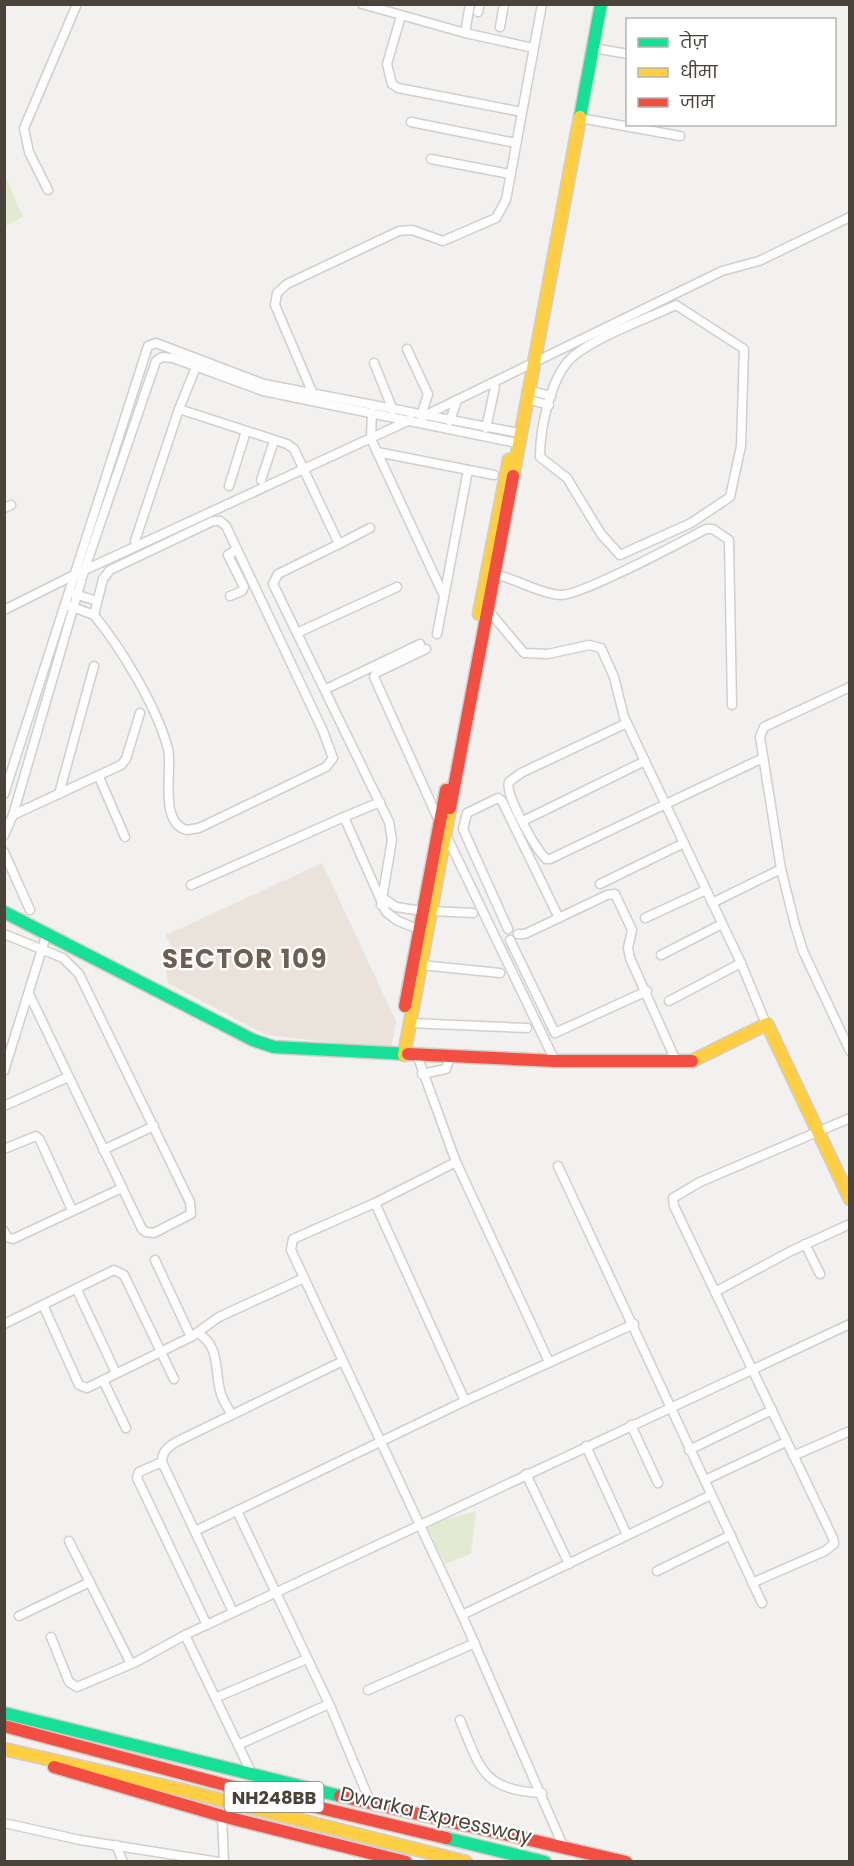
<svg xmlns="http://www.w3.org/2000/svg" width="854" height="1866" viewBox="0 0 854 1866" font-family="Poppins,'Noto Sans Devanagari',sans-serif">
	<rect width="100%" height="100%" fill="#f3f1ef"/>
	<polygon fill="#e9e3db" points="322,863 396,1021 391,1049 266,1035 168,983 164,959 175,955 166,935"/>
	<g fill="#e2ebd1">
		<polygon points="4,173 23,217 5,226 4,226"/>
		<polygon points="476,1511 471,1554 445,1564 426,1525"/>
	</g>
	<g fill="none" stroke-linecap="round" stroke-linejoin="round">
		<g stroke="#d1cfcc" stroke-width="11">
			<g id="street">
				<polyline points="362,4 465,33 533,48"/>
				<polyline points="478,12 480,4"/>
				<polyline points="401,16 387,64 392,84 398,88 522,112"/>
				<polyline points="500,27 504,4"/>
				<polyline points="465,33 470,4"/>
				<polyline points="593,48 628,54"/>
				<polyline points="580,118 680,136"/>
				<polyline points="411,122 516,143"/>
				<polyline points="431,159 510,174"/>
				<polyline points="48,190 29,152 24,128 77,4"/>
				<path d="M676,305L744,349L741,446L730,497L691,523L620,555L601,534L567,478L540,457C540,428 551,372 576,354C605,333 644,320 676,305Z"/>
				<polyline points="407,349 428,394 421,416"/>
				<polyline points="374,363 393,410"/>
				<polyline points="528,390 551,396"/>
				<polyline points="313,394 275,305 277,293 287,284 399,231 412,230 443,241 496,218 506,200 542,4"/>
				<polyline points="526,399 549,405"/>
				<polyline points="179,409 196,367"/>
				<polyline points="372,412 371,439 444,596"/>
				<polyline points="424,416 722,271 759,261 850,217"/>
				<polyline points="450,421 457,400"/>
				<polyline points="486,428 495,387"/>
				<polyline points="377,452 494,475"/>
				<polyline points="261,480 274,441"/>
				<polyline points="229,486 246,431"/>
				<polyline points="4,508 11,505"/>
				<path d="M213,521H220L226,526L323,731L333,758L326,767L199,828L187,830C158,823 173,768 168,749C157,707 121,648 94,615L103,579L110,570Z"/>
				<polyline points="135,541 179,409 287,444 294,449 339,544 278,574 273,584 389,822 392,840 381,905"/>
				<polyline points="339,544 370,528"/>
				<path d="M490,574C514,576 535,593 560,595C579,597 683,541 706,529H713L729,540L732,705"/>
				<polyline points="75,594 97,601"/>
				<polyline points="230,596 242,591 244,587 228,555 236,550"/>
				<polyline points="70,606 94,615"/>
				<polyline points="4,610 74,575 410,420"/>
				<polyline points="488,610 524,653 548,654 589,645 601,648 614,677 624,717 741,963 766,1024"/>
				<polyline points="297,633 397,587"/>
				<polyline points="437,634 468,470"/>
				<polyline points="426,649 376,673 374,677 440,823"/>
				<polyline points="850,687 764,727 760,737 781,869 795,925 803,951 850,1051"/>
				<polyline points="326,689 420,644"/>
				<path d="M627,723L521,773L509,782C504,794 536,849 546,859H550L761,759"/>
				<polyline points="99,777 125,837"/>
				<polyline points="4,794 148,346 156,343 264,384 514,432"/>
				<polyline points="59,794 94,666"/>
				<polyline points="13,815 121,765 126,759 140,713"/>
				<polyline points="344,817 380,802"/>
				<polyline points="523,821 645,761"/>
				<polyline points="4,835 13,815 84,571 156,361 162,357 173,358 263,391 512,442"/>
				<polyline points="446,835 555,1061"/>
				<polyline points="4,852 30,910"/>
				<polyline points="600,884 684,843"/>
				<polyline points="191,885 344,817 386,912 398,921 418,929"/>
				<polyline points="383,898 396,907 422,911"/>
				<polyline points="712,903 781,869"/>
				<polyline points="432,911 473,913"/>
				<polyline points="645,918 706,890"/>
				<polyline points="508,929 463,829 467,813 498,798 502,801 559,918"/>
				<polyline points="4,934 63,958 79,974 190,1202 191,1214 154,1233 146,1232 142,1229 29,994"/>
				<polyline points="518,934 525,934 607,895 615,894 632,930 628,948 630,958 677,1063"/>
				<polyline points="510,940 555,1033 647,991"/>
				<polyline points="661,955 722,924"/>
				<polyline points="421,965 500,973"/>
				<polyline points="669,1001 741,963"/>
				<polyline points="409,1023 527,1028"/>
				<polyline points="417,1055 456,1162"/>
				<polyline points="4,1071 47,933"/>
				<polyline points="422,1074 446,1069 450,1057"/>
				<polyline points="4,1106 68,1077"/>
				<polyline points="4,1149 36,1136 40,1140 72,1210"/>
				<polyline points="103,1150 154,1126"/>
				<polyline points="558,1166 762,1603"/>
				<polyline points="375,1203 465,1401"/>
				<polyline points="4,1231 7,1237 13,1239 122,1188"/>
				<polyline points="805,1244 820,1274"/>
				<polyline points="155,1260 191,1337"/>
				<polyline points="77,1290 116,1373"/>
				<polyline points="715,1292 791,1251 850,1224"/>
				<polyline points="43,1305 79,1385 87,1388 191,1337 219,1317 304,1278"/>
				<polyline points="4,1324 114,1270 124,1275 174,1379"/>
				<path d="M198,1333C221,1347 214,1371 221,1394C223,1401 228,1408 232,1415"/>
				<polyline points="103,1380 126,1428"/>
				<polyline points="631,1425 658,1483"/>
				<polyline points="586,1446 627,1535"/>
				<polyline points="689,1450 772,1410"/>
				<polyline points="793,1456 850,1431"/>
				<polyline points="162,1462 139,1472 137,1478 207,1625"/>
				<polyline points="526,1474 569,1564"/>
				<polyline points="705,1480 786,1442"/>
				<polyline points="237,1511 331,1708 371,1804"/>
				<polyline points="195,1531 465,1401 634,1324"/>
				<polyline points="69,1541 130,1662"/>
				<polyline points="657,1571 731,1535"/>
				<polyline points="752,1583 825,1551 834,1544 833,1538 674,1206 673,1198 700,1182 850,1118"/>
				<path d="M233,1612L162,1462C162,1451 169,1446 178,1441L343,1361"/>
				<polyline points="462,1615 291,1250 293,1239 375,1203 456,1162 549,1362"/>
				<polyline points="19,1616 90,1582"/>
				<polyline points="185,1635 253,1776"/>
				<polyline points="51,1637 69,1682 77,1687 136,1662 185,1635 850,1324"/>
				<polyline points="368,1690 475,1643"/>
				<polyline points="215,1698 307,1659"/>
				<path d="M460,1720C480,1768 483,1791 542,1793"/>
				<polyline points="238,1745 329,1704"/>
				<polyline points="222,1816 224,1862"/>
				<polyline points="4,1823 80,1840 219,1862"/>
				<polyline points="116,1845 123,1862"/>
				<polyline points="564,1848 462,1615 711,1495"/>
			</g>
		</g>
		<g stroke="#d2cdc6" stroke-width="15">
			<g id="fast">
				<polyline points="580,117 601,4"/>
				<polyline points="4,912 253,1040 274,1047 408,1054"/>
				<polyline points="4,1713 340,1796"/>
				<polyline points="446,1838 545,1862"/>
			</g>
		</g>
		<g stroke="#d2cdc6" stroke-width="15">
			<g id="slow">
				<polyline points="513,476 580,117"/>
				<polyline points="479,614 509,460"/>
				<polyline points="404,1055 450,808"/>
				<polyline points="692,1061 767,1024 850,1199"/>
				<polyline points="4,1749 178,1789 466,1862"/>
			</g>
		</g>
		<g stroke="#d2cdc6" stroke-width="15">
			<g id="jam">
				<polyline points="450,808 513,476"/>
				<polyline points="405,1006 446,790"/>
				<polyline points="408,1054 555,1061 692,1061"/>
				<polyline points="4,1726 233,1787 446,1838"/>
				<polyline points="54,1767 222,1816 406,1862"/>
				<polyline points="340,1796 626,1862"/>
			</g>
		</g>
		<use href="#street" stroke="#fdfdfd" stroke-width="8"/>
		<use href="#fast" stroke="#16e098" stroke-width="12"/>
		<use href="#slow" stroke="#ffcf43" stroke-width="12"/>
		<use href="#jam" stroke="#f24e42" stroke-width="12"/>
	</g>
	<g text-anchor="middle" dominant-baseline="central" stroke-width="4.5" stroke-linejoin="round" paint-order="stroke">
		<rect fill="#fff" stroke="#807b75" stroke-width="1.5" x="224.5" y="1782" width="99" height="30" rx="4.5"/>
		<g font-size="18" font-weight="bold" fill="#49433a">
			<text x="274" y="1797">NH248BB</text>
		</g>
		<g font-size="20" fill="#49433a" stroke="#fff">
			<text transform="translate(436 1815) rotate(13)">Dwarka Expressway</text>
		</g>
		<g font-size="26" font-weight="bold" letter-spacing="1.5" fill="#6c6052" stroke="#fff">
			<text x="245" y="959">SECTOR 109</text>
		</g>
	</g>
	<rect width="854" height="1866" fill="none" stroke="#49433a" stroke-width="12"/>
	<rect x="626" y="18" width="210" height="108" fill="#ffffff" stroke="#b6b4b0" stroke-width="1.5"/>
	<rect x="638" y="38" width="30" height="9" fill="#16e098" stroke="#b6b4b0" stroke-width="1.5"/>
	<text x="680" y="48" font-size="18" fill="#49433a">तेज़</text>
	<rect x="638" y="68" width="30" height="9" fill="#ffcf43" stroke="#b6b4b0" stroke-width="1.5"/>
	<text x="680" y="78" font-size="18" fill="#49433a">धीमा</text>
	<rect x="638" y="98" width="30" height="9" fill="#f24e42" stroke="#b6b4b0" stroke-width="1.5"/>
	<text x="680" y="108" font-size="18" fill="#49433a">जाम</text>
</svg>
